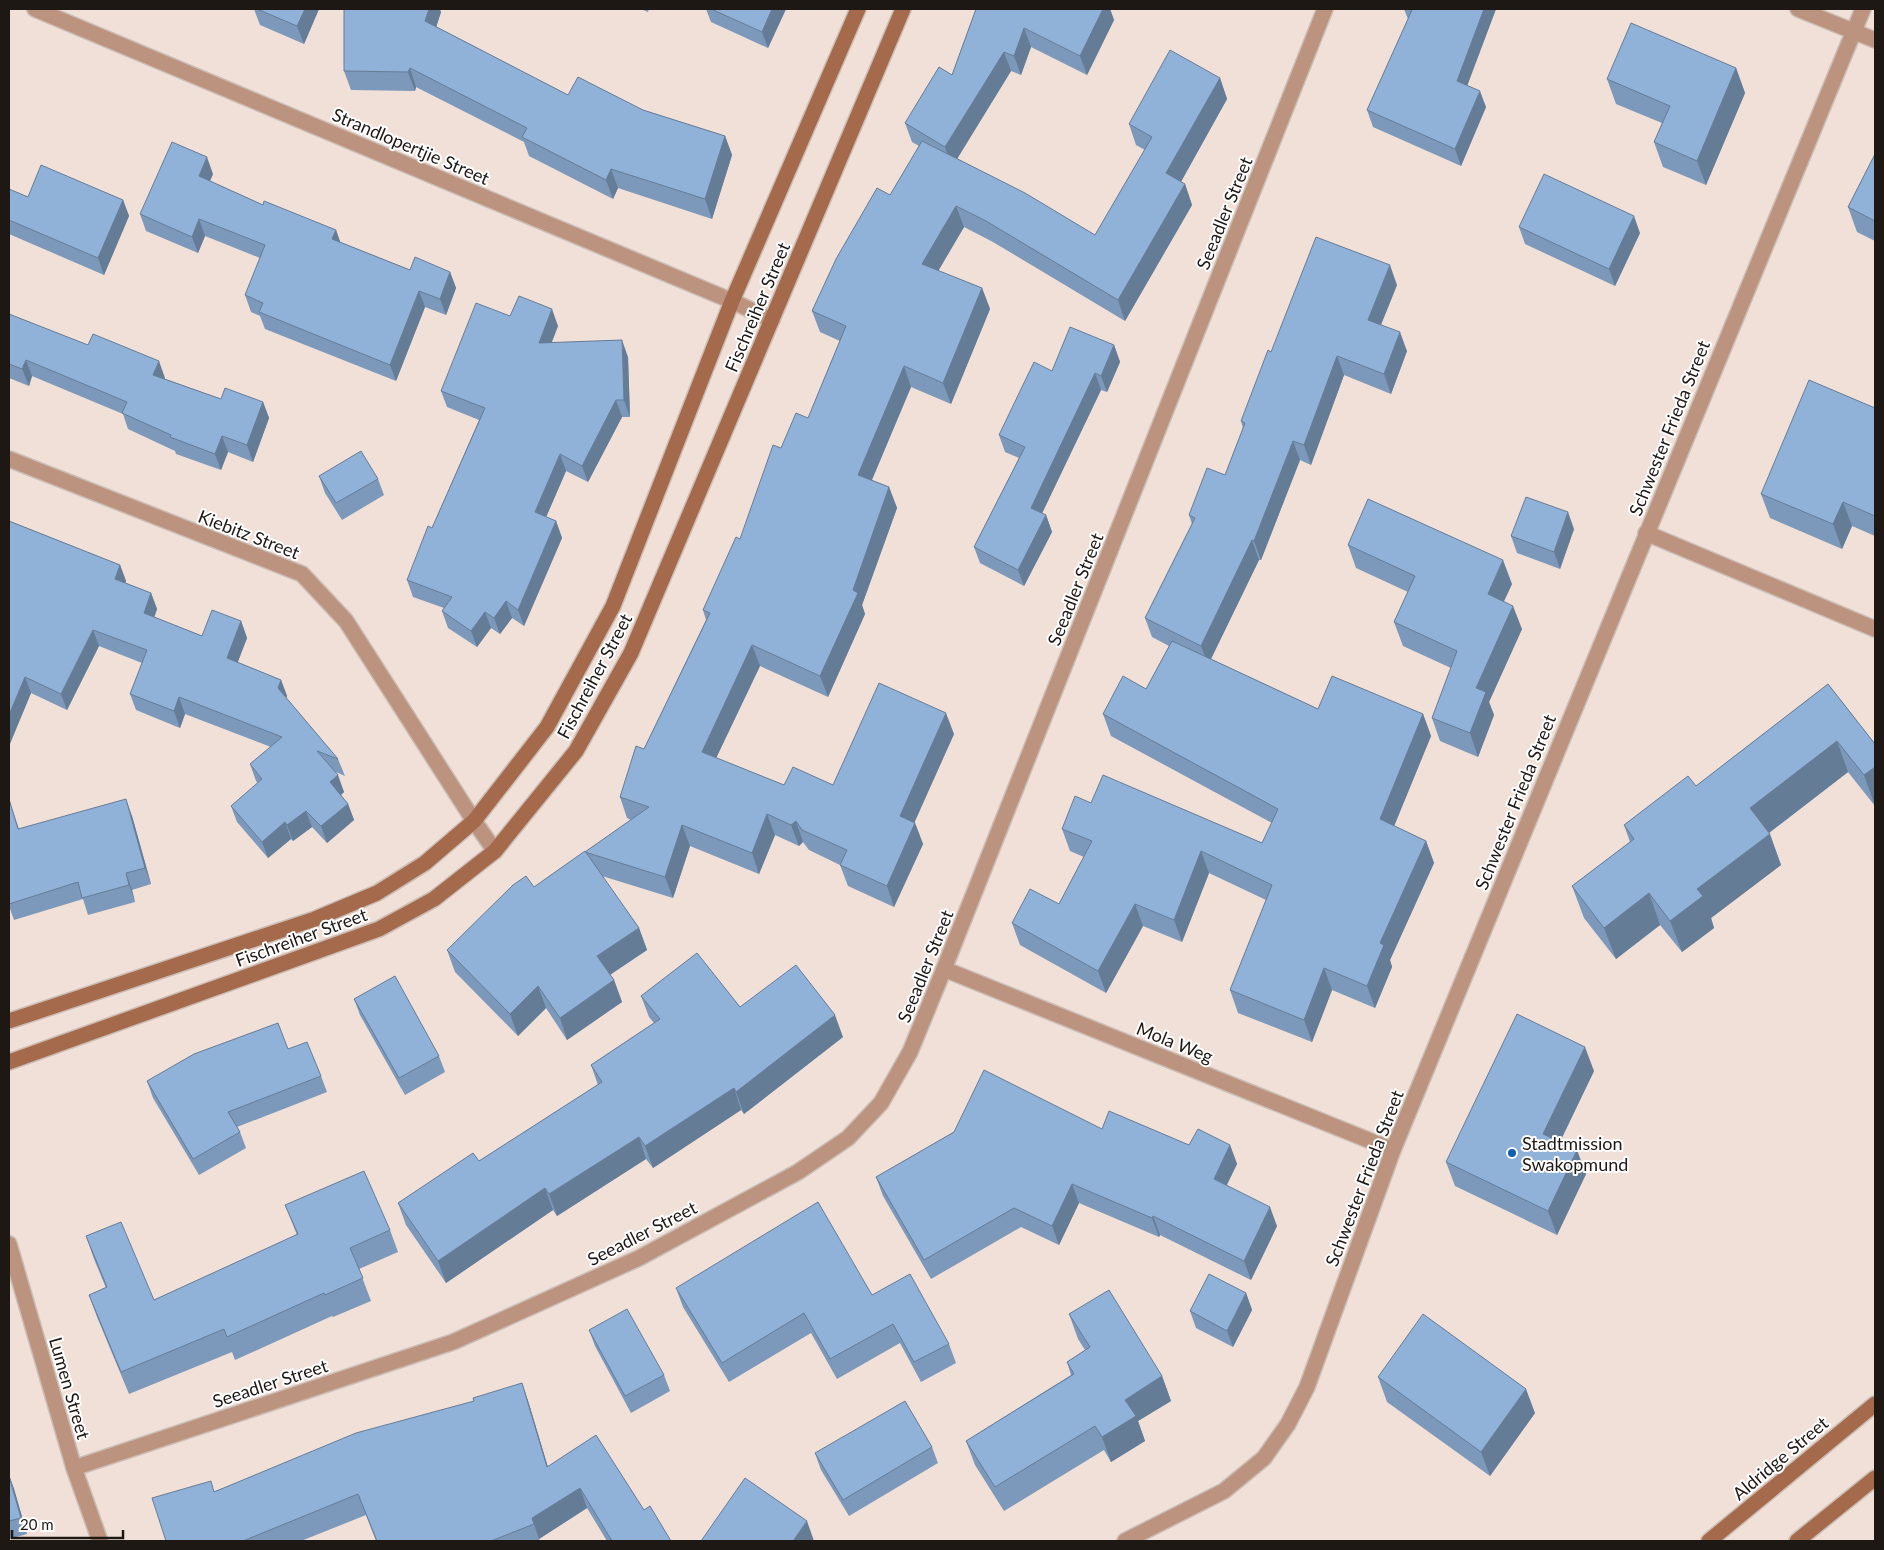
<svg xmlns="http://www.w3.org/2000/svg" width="1884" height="1550" viewBox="0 0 1884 1550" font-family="Lato,sans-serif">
	<rect width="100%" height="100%" fill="#f1e0d7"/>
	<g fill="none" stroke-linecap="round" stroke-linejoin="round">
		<g stroke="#cbbcb4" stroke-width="18">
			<g id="street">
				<polyline points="35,9 732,301 772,320"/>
				<polyline points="1798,9 1875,40"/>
				<polyline points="9,459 302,574 346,621 474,821 495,851"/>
				<polyline points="1646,533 1875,629"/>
				<polyline points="944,969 1393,1150"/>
				<polyline points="9,1244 74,1468 100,1541"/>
				<polyline points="74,1468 453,1342 639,1258 798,1172 848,1138 881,1103 910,1052 944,969 1325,9"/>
				<polyline points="1125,1541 1224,1491 1264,1458 1288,1424 1307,1387 1393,1150 1863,9"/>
			</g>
		</g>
		<g stroke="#cbbcb4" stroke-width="18">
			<g id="secondary">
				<polyline points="9,1021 315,919 377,893 425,863 474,821 547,727 613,606 732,301 858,9"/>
				<polyline points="9,1062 379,929 434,899 495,851 576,751 631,653 903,9"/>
				<polyline points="1709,1541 1875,1404"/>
				<polyline points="1797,1541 1875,1478"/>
			</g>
		</g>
		<use href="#street" stroke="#bb937e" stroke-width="15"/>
		<use href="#secondary" stroke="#a46a4b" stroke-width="15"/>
	</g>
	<g fill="#7c98ba">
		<polygon points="254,9 319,9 304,44 260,25"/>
		<polygon points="641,9 649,9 648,12"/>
		<polygon points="706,9 786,9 768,48 711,22"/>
		<polygon points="976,9 1110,9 1114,20 1087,75 1031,47 1021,75 1011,71 957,159 1095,235 1145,150 1136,145 1129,124 1220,78 1227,99 1181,182 1185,184 1192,205 1125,321 993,242 964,227 938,271 982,288 990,309 951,404 911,387 872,480 889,487 897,508 862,605 865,614 828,697 760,666 716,758 784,785 833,785 954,734 914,822 915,823 923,844 894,907 848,886 840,865 809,850 803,842 799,846 775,835 759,874 690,846 673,898 602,876 639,928 647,950 610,975 614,980 622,1002 567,1040 546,1008 518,1036 455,972 447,950 534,887 631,820 627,818 620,797 644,749 706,620 703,610 740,539 781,448 808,418 840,341 820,332 812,311 890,195 919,146 912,142 905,123 952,75"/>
		<polygon points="1404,9 1496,9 1467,85 1486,107 1461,166 1373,127 1367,110 1408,19"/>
		<polygon points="441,12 436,27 568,95 643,110 725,136 732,155 712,219 618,188 613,199 529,156 524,142 416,87 415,91 351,90 344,71"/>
		<polygon points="1736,68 1745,93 1706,185 1663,167 1654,142 1662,123 1616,104 1607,79"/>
		<polygon points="1875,154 1875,241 1857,232 1848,207"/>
		<polygon points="213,174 210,181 263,205 336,230 340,242 410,270 450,272 456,288 446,315 425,307 396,381 265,329 260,316 251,312 245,295 260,258 205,236 198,253 146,231 140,214"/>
		<polygon points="9,191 28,197 123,200 129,216 104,275 9,234"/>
		<polygon points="1519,227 1640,233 1615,286 1525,244"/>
		<polygon points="1397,285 1381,325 1407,351 1391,394 1344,375 1311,465 1300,460 1261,560 1259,560 1211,659 1318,709 1423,714 1431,736 1394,826 1426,841 1434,863 1390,960 1392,967 1375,1008 1332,990 1312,1042 1238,1013 1230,990 1266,900 1209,873 1182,942 1143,926 1106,993 1020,945 1012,923 1059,904 1084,857 1070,851 1062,829 1091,803 1262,843 1272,823 1111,736 1103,714 1146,689 1169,646 1152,637 1145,618 1192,524 1189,515 1225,475 1243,428 1241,421 1271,352"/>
		<polygon points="9,314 165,378 165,379 221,399 263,402 269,418 253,462 228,452 221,470 176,454 175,451 128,429 123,414 32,376 29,386 9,378"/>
		<polygon points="510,316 558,326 552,342 628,357 630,417 622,417 588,482 566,471 546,517 556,521 562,538 524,626 512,618 500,634 491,628 477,647 448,628 442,611 444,608 413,597 407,580 432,528 479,420 447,407 441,391"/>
		<polygon points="1114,345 1120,362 1107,392 1101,390 1042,513 1046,515 1052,532 1024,586 980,563 974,547 1019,458 1005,452 999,435 1052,371"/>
		<polygon points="1875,408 1875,536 1852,526 1842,549 1770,518 1761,494"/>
		<polygon points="319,476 378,479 384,495 342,520 325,493"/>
		<polygon points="9,521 120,565 126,581 125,583 151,593 157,609 154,617 202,636 241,621 247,638 237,662 281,680 287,696 286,698 338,759 345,776 336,772 344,792 341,795 348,804 354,820 327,843 312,827 293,841 291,839 268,858 237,822 231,806 258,783 256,781 250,764 271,747 185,714 180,728 136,710 130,694 142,663 99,646 67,710 31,693 9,746"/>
		<polygon points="1574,529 1560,569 1517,553 1511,536"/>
		<polygon points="1348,545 1512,584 1504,601 1522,629 1489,702 1494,715 1478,757 1440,741 1432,718 1451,668 1403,646 1394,622 1408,592 1356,568"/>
		<polygon points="1828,684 1875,744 1875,806 1848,772 1769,833 1781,865 1711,918 1714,928 1682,952 1660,925 1616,959 1584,918 1572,886 1630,842 1624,825 1696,786"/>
		<polygon points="9,799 19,829 132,816 151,884 132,890 135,902 88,915 83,899 14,920 9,906"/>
		<polygon points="641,996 740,1007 843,1037 744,1114 741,1110 653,1168 646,1159 557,1216 553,1210 446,1283 406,1225 398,1203 479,1161 598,1085 591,1065 654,1023 649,1017"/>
		<polygon points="354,999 439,1056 445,1072 405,1095 360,1015"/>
		<polygon points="288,1049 321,1076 327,1092 237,1127 240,1132 246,1148 199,1175 153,1098 147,1081"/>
		<polygon points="1594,1071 1560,1142 1586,1174 1557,1235 1455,1186 1446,1162"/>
		<polygon points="1102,1129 1189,1145 1230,1145 1237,1164 1227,1185 1277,1226 1251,1280 1160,1235 1159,1237 1079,1203 1059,1245 1021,1227 931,1279 883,1196 876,1177 954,1132"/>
		<polygon points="285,1205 390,1230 398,1252 359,1269 371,1301 333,1317 332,1316 235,1360 232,1352 129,1394 97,1317 89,1295 106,1288 94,1259 86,1236 154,1300 297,1235"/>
		<polygon points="676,1288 872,1295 949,1344 956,1363 921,1382 900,1343 837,1379 811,1333 729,1382 683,1307"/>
		<polygon points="1246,1293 1252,1310 1233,1347 1196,1328 1190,1311"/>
		<polygon points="1069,1314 1162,1376 1171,1401 1138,1421 1145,1441 1111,1462 1104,1450 1004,1511 975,1465 966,1441 1071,1375 1067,1362 1085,1350 1078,1339"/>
		<polygon points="589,1330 664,1375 670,1391 631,1413 595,1346"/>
		<polygon points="1378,1377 1535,1413 1490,1476 1387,1402"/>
		<polygon points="522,1383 529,1404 548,1467 644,1510 671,1541 607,1541 587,1508 539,1539 540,1541 376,1541 366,1515 301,1541 166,1541 215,1491 474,1401"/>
		<polygon points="932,1447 938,1463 849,1516 821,1470 815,1453"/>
		<polygon points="9,1475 14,1489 27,1534 9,1539"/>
	</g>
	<g fill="#657c97">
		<polygon points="305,9 319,9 304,44 297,26"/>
		<polygon points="429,9 440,9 441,12 432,40 425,21"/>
		<polygon points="772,9 786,9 768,48 762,32"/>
		<polygon points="1103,9 1110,9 1114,20 1087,75 1080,56"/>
		<polygon points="1484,9 1496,9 1463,97 1457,81"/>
		<polygon points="1024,28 1031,47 1021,75 1014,56"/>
		<polygon points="1004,52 1011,71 952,167 945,147"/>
		<polygon points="410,68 416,87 415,91 408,72"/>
		<polygon points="1736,68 1745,93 1706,185 1697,161"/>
		<polygon points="1220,78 1227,99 1174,194 1166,173"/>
		<polygon points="1480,91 1486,107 1461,166 1455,149"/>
		<polygon points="725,136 732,155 712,219 705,199"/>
		<polygon points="207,157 213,174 205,192 199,176"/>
		<polygon points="611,169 618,188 613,199 606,180"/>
		<polygon points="1185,184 1192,205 1125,321 1118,300"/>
		<polygon points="123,200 129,216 104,275 98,258"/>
		<polygon points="956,206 964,227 930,285 922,264"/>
		<polygon points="1634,216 1640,233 1615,286 1609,269"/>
		<polygon points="199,219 205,236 198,253 192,237"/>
		<polygon points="336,230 342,247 332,239"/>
		<polygon points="1390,265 1397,285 1375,339 1368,320"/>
		<polygon points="450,272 456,288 446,315 440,299"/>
		<polygon points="982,288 990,309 951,404 943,383"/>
		<polygon points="419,291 425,307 396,381 390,365"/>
		<polygon points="552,309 558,326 545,359 539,343"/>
		<polygon points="1400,332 1407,351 1391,394 1384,374"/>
		<polygon points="622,340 628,357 630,417 624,400"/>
		<polygon points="1114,345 1120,362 1107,392 1101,376"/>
		<polygon points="1337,356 1344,375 1311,465 1304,445"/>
		<polygon points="26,360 32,376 29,386 22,369"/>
		<polygon points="159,361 165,378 159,392 153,375"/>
		<polygon points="904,366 911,387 865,496 858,475"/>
		<polygon points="1095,373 1101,390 1037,524 1031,508"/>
		<polygon points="616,400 622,417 588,482 582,466"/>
		<polygon points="263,402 269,418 253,462 247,445"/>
		<polygon points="222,436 228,452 221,470 215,454"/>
		<polygon points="1293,441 1300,460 1261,560 1254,541"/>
		<polygon points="560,454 566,471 541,529 535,512"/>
		<polygon points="889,487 897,508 862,605 865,614 828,697 820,676 853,590"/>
		<polygon points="1843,502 1852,526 1842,549 1833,524"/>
		<polygon points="1568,512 1574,529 1560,569 1554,552"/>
		<polygon points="1046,515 1052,532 1024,586 1018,570"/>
		<polygon points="556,521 562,538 524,626 518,610"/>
		<polygon points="1252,540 1259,560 1208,665 1201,646"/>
		<polygon points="1503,560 1512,584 1496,618 1488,594"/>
		<polygon points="120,565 126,581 121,596 115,579"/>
		<polygon points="151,593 157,609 150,630 144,613"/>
		<polygon points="506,601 512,618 500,634 494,618"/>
		<polygon points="1513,606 1522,629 1489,702 1494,715 1478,757 1470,733 1476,688"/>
		<polygon points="485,612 491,628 477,647 471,631"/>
		<polygon points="241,621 247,638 233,675 227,658"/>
		<polygon points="93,630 99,646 67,710 61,694"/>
		<polygon points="752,645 760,666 709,773 702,752"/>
		<polygon points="25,677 31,693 9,746 9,715"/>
		<polygon points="281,680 287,696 284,704 278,688"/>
		<polygon points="179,697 185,714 180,728 174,711"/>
		<polygon points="946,713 954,734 908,837 900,816"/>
		<polygon points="1423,714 1431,736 1388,841 1380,819"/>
		<polygon points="1837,741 1848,772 1761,839 1750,808"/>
		<polygon points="1875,767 1875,806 1864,775"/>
		<polygon points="338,775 344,792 336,799 330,782"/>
		<polygon points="126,799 132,816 151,884 145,868"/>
		<polygon points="348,804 354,820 327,843 321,826"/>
		<polygon points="306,811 312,827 293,841 287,825"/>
		<polygon points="767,814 775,835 759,874 752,853"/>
		<polygon points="796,821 803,842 799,846 791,825"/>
		<polygon points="285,822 291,839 268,858 262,842"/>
		<polygon points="915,823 923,844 894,907 887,886"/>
		<polygon points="682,825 690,846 673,898 665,877"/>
		<polygon points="1770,834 1781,865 1711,918 1714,928 1682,952 1670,921 1697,889"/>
		<polygon points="1426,841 1434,863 1390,960 1392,967 1375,1008 1367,986 1380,943"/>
		<polygon points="1201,851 1209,873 1182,942 1174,920"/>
		<polygon points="126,873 132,890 135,902 129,885"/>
		<polygon points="1649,893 1660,925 1616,959 1604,928"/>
		<polygon points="1135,904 1143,926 1106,993 1098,971"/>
		<polygon points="639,928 647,950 605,978 597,956"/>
		<polygon points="1324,968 1332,990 1312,1042 1304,1020"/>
		<polygon points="614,980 622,1002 567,1040 560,1018"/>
		<polygon points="538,986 546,1008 518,1036 510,1014"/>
		<polygon points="835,1015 843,1037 744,1114 736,1092"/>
		<polygon points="1585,1047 1594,1071 1552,1158 1543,1134"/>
		<polygon points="734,1088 741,1110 653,1168 645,1146"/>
		<polygon points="639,1137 646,1159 557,1216 549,1194"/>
		<polygon points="1230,1145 1237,1164 1220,1198 1214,1179"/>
		<polygon points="1577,1150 1586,1174 1557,1235 1548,1211"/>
		<polygon points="1072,1184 1079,1203 1059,1245 1052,1226"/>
		<polygon points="545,1188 553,1210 446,1283 438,1261"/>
		<polygon points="1270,1207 1277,1226 1251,1280 1244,1261"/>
		<polygon points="1153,1216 1160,1235 1159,1237 1152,1218"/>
		<polygon points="1246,1293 1252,1310 1233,1347 1227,1331"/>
		<polygon points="1162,1376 1171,1401 1138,1421 1145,1441 1111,1462 1102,1437 1125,1400"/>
		<polygon points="522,1383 529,1404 554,1488 547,1467"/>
		<polygon points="1526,1389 1535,1413 1490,1476 1481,1452"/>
		<polygon points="9,1475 14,1489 27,1534 21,1518"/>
		<polygon points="580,1488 587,1508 539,1539 532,1518"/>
		<polygon points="807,1521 814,1541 793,1541"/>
	</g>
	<g fill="#90b1d8" stroke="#657c97">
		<polygon points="257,9 305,9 297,26"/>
		<polygon points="344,9 429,9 425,21 568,95 578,77 643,110 725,136 705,199 611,169 606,180 522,137 527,128 410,68 408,72 344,71"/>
		<polygon points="711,9 772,9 762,32"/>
		<polygon points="976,9 1103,9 1080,56 1024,28 1014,56 1004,52 945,147 905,123 939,67 952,75"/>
		<polygon points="1409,9 1484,9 1457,81 1480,91 1455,149 1367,110 1412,10"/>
		<polygon points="1631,23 1736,68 1697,161 1654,142 1670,106 1607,79"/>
		<polygon points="1170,50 1220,78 1166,173 1185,184 1118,300 986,221 956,206 922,264 982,288 943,383 904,366 858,475 889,487 853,590 858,593 820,676 752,645 702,752 784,785 793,767 833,785 879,683 946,713 900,816 915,823 887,886 840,865 847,850 802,830 796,821 791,825 767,814 752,853 682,825 665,877 585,852 649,807 620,797 636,746 644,749 710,613 703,610 736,537 740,539 773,445 781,448 796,413 808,418 846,326 812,311 836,259 877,188 890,195 922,141 1025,193 1095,235 1152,137 1129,124"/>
		<polygon points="172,142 207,157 199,176 263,205 264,201 336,230 332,239 410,270 415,257 450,272 440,299 419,291 390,365 259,312 263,303 245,295 265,245 199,219 192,237 140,214"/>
		<polygon points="1875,154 1875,221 1848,207"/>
		<polygon points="41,165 123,200 98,258 9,220 9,189 28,197"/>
		<polygon points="1544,174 1634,216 1609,269 1519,227"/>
		<polygon points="1316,237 1390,265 1368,320 1400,332 1384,374 1337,356 1304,445 1293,441 1254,541 1252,540 1201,646 1145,618 1195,518 1189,515 1207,468 1225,475 1245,423 1241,421 1268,350 1271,352"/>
		<polygon points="519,296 552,309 539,343 622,340 624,400 616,400 582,466 560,454 535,512 556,521 518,610 506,601 494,618 485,612 471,631 442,611 452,597 407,580 428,526 432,528 485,408 441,391 476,303 510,316"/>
		<polygon points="9,314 88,345 93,334 159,361 153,375 221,399 225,388 263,402 247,445 222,436 215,454 170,437 171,435 122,413 127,402 26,360 22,369 9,364"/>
		<polygon points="1070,327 1114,345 1101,376 1095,373 1031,508 1046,515 1018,570 974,547 1025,447 999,435 1034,362 1052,371"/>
		<polygon points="1809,380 1875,408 1875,516 1843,502 1833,524 1761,494"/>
		<polygon points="361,451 378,479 336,503 319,476"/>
		<polygon points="1526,497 1568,512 1554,552 1511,536"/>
		<polygon points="1368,499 1503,560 1488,594 1513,606 1476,688 1486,692 1470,733 1432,718 1457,651 1394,622 1415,576 1348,545"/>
		<polygon points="9,521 120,565 115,579 151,593 144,613 202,636 212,610 241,621 227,658 281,680 278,688 338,759 317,751 338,775 330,782 348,804 321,826 306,811 287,825 285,822 262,842 231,806 262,779 250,764 282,737 179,697 174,711 130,694 147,650 93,630 61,694 25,677 9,715"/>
		<polygon points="1172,641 1318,709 1332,676 1423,714 1380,819 1426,841 1380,943 1384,945 1367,986 1324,968 1304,1020 1230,990 1272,885 1201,851 1174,920 1135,904 1098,971 1012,923 1030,889 1059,904 1092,841 1062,829 1075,796 1091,803 1103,775 1262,843 1278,809 1103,714 1123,676 1146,689"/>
		<polygon points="1828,684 1875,744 1875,767 1864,775 1837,741 1750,808 1770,834 1697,889 1703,896 1670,921 1649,893 1604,928 1572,886 1634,839 1624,825 1688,776 1696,786"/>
		<polygon points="9,799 18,829 126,799 145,868 126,873 129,885 82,898 78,882 9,904"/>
		<polygon points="585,851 639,928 597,956 614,980 560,1018 538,986 510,1014 447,950 513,885 526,876 534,887"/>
		<polygon points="697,953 740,1007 796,965 835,1015 736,1092 734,1088 645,1146 639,1137 549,1194 545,1188 438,1261 398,1203 473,1153 479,1161 602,1082 591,1065 660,1019 641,996"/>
		<polygon points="395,976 439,1056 399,1078 354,999"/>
		<polygon points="1517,1014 1585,1047 1543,1134 1577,1150 1548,1211 1446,1162"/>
		<polygon points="278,1023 288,1049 307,1042 321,1076 228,1112 240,1132 193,1159 147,1081 194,1054"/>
		<polygon points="984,1070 1102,1129 1109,1111 1189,1145 1198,1129 1230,1145 1214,1179 1270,1207 1244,1261 1153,1216 1152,1218 1072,1184 1052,1226 1014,1208 924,1260 876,1177 954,1132"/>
		<polygon points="364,1171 390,1230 350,1248 363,1278 325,1295 324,1293 227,1337 224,1329 121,1372 89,1295 107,1287 86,1236 121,1222 154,1300 298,1234 285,1205"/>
		<polygon points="818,1202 872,1295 910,1274 949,1344 914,1362 893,1324 830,1359 804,1313 722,1363 676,1288"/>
		<polygon points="1209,1274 1246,1293 1227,1331 1190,1311"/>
		<polygon points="1109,1290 1162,1376 1125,1400 1136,1416 1102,1437 1095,1426 995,1487 966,1441 1074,1374 1067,1362 1090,1347 1069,1314"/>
		<polygon points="627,1309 664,1375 625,1396 589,1330"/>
		<polygon points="1423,1314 1526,1389 1481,1452 1378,1377"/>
		<polygon points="522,1383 547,1467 596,1435 644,1510 650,1506 671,1541 612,1541 580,1488 532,1518 534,1524 491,1541 377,1541 358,1494 243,1541 166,1541 152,1498 211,1481 214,1492 356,1433 474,1401 473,1398"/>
		<polygon points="905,1401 932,1447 843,1500 815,1453"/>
		<polygon points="9,1476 21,1518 9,1521"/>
		<polygon points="745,1478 807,1521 793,1541 701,1541"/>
	</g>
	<circle fill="#1261b0" stroke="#fff" stroke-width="2" cx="1512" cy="1153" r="5"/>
	<g text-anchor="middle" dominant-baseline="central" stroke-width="4" stroke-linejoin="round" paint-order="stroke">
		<g font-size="18" fill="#1e1815" stroke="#fff">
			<text transform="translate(411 146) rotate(23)">Strandlopertjie Street</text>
			<text transform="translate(1224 213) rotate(-68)">Seeadler Street</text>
			<text transform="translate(757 307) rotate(-67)">Fischreiher Street</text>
			<text transform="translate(1669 428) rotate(-68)">Schwester Frieda Street</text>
			<text transform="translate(249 534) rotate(21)">Kiebitz Street</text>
			<text transform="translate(1075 589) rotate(-68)">Seeadler Street</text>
			<text transform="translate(594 676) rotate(-62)">Fischreiher Street</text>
			<text transform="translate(1515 802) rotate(-68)">Schwester Frieda Street</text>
			<text transform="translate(301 937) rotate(-20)">Fischreiher Street</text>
			<text transform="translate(925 966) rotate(-68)">Seeadler Street</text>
			<text transform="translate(1175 1042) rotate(22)">Mola Weg</text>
			<text transform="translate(1364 1178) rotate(-69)">Schwester Frieda Street</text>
			<text transform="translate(642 1233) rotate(-27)">Seeadler Street</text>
			<text transform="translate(270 1383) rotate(-18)">Seeadler Street</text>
			<text transform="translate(70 1388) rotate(74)">Lumen Street</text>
			<text transform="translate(1780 1458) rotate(-40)">Aldridge Street</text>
		</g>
		<g font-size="18" fill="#1e1815" stroke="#fff" text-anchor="start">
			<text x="1522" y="1143">Stadtmission<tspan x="1522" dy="21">Swakopmund</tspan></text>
		</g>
	</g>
	<rect width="1884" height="1550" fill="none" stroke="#1e1815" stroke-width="20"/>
	<path d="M12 1530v8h111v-8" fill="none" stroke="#1e1815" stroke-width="2.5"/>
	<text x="20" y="1530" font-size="15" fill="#1e1815" stroke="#ffffff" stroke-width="4" paint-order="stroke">20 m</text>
</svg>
